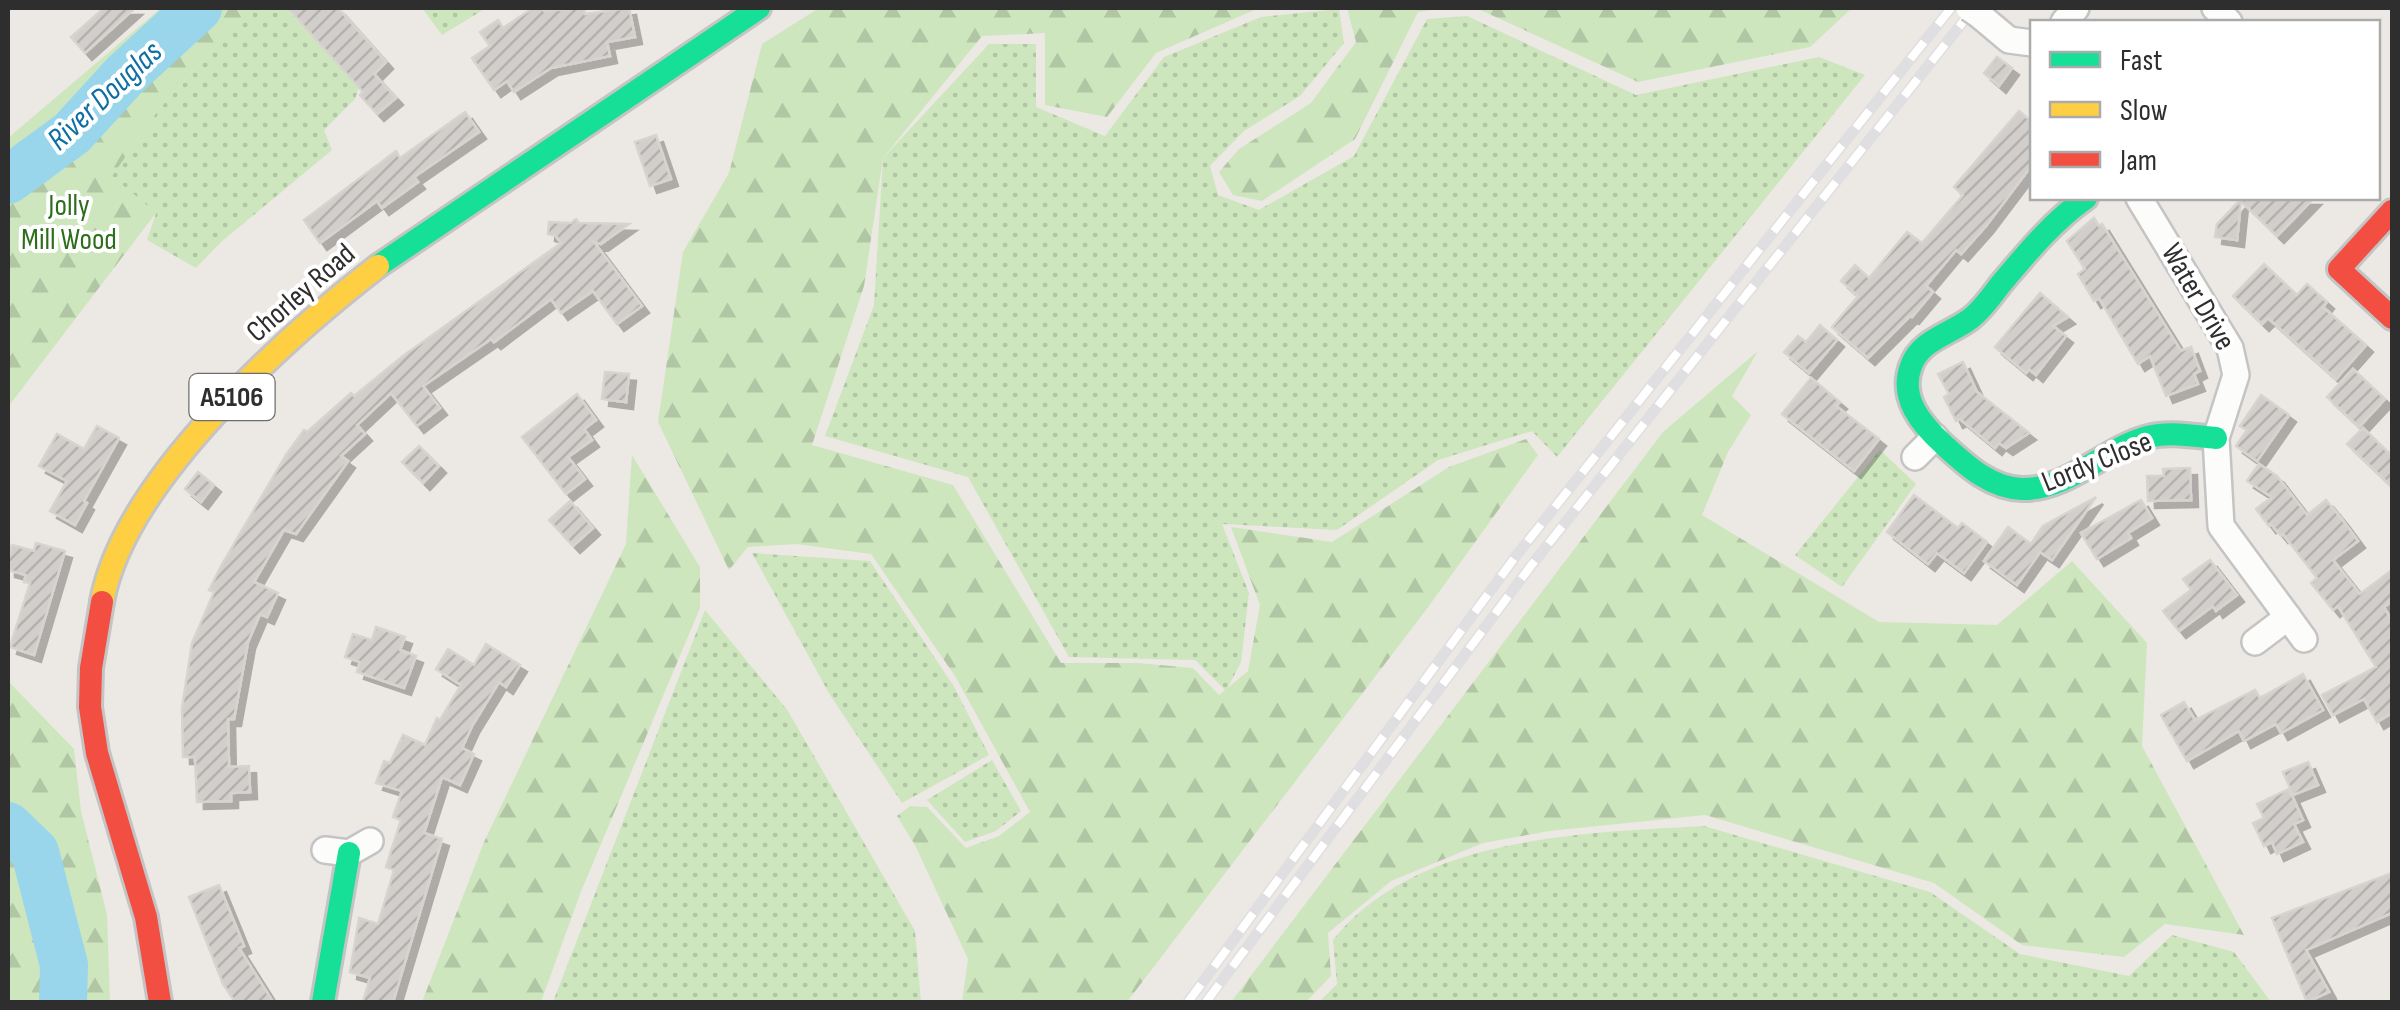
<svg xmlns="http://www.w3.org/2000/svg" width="2400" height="1010" viewBox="0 0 2400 1010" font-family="'Sofia Sans Condensed',sans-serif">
	<defs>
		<pattern id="grass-dots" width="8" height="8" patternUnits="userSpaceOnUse" patternTransform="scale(2.5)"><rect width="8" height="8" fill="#cee6be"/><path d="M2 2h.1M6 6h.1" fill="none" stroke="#b1c6a4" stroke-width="1.8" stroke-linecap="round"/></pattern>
		<pattern id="forest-firs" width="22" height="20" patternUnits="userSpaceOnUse" patternTransform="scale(2.5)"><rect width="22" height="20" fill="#cee6be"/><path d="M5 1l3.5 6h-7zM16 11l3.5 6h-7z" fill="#b1c6a4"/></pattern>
		<pattern id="building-hatch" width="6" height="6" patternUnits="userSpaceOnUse" patternTransform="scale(2.5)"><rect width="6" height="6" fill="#d1cecb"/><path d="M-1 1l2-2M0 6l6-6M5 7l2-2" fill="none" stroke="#b4b1af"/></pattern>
		<filter id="shadow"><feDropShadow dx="7" dy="7" stdDeviation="0" flood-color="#0004"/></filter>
	</defs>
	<rect width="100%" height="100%" fill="#ece8e4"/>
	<g fill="url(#grass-dots)">
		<polygon points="250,8 286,8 359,87 355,99 324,130 332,150 221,242 196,268 147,240 156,213 111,176 159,109"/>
		<polygon points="422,8 486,8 442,35"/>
		<polygon points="1339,9 1344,43 1300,96 1244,131 1210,166 1218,195 1259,210 1354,156 1427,19 1467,16 1636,95 1819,57 1865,75 1557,457 1532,431 1438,460 1337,530 1222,524 1249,593 1241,662 1226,691 1195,660 1069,657 968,477 825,436 874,305 883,158 989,44 1036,44 1036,107 1105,136 1164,57 1261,17"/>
		<polygon points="1880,450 1916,484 1842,587 1795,555"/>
		<polygon points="752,553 870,561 953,685 989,755 902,803 830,695"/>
		<polygon points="705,610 788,711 915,931 921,1002 553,1002"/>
		<polygon points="992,760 1021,811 996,831 965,842 927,800"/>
		<path d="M1704,826L1930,892L2020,954L2129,976L2172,935L2234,952L2271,1002H1319L1337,984L1333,940C1416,836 1581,833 1704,826Z"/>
	</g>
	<g fill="url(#forest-firs)">
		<polygon points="161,8 250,8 159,109 112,176 156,213 8,407 8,138"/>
		<polygon points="819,8 1259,8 1156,53 1107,117 1045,105 1045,33 982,36 883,158 864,286 812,445 953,485 1061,663 1137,663 1193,668 1219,695 1248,671 1260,605 1231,527 1332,542 1449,467 1526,439 1538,455 1429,606 1127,1002 962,1002 968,959 915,845 897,816 910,806 927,807 966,848 999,836 1030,812 955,676 871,554 796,544 748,547 729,570 658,422 683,252 729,173 762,44"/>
		<polygon points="1347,8 1448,8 1418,12 1355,139 1262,201 1233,195 1219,172 1239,149 1311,103 1356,42"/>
		<polygon points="1476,8 1852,8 1810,47 1638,82"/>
		<polygon points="1758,351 1732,396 1751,415 1728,452 1702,515 1879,622 1997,625 2072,561 2147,643 2142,746 2244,935 2165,924 2124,957 2022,945 1934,883 1705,815 1549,831 1483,843 1391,881 1328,933 1331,976 1306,1002 1231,1002 1663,432"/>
		<polygon points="632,455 700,567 700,608 580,894 541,1002 422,1002 484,842 626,544"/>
		<polygon points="8,681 74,749 81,811 107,915 110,1002 8,1002"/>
	</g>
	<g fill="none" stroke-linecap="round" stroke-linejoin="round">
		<g stroke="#99d6ec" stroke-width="48">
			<polyline points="8,180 72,133 125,75 198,8"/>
			<polyline points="8,826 35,852 64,965 63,1002"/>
		</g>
	</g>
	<g fill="url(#building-hatch)" stroke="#d7d4d0" stroke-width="2.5" filter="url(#shadow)">
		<polygon points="104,8 135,8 85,53 71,37"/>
		<polygon points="288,8 338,8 386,62 374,74 396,98 377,114 360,95 363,92"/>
		<polygon points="533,8 542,8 544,11 584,8 585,14 629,8 635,37 607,42 610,56 551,68 514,92 507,81 494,90 472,58 490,46 480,32 498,20 503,28"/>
		<polygon points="1997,57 2012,68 1999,86 1984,73"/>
		<polygon points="2019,111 2032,122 2032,165 1986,226 1961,254 1956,250 1926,286 1933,292 1912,317 1910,316 1868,358 1832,327 1858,296 1841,281 1855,265 1869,278 1907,232 1922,243 1963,195 1954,187"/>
		<polygon points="465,112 479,132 414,177 418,182 382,208 377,201 320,243 304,220 396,151 400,158"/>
		<polygon points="656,135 671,179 650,186 635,142"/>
		<polygon points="2238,198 2314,198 2277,236 2241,201 2237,240 2215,237 2217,224 2240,200"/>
		<polygon points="2094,218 2099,226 2102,224 2181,351 2191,347 2200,371 2194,374 2198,384 2166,396 2150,356 2138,364 2099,298 2094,301 2078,274 2085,269 2067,241"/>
		<polygon points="576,219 579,223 629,224 601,244 594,242 642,306 617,324 593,291 561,313 551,299 494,342 491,339 423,386 440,408 417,426 391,393 357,425 365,434 341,456 348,461 296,534 284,530 254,582 278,593 267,617 260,614 248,642 234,719 228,719 229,767 249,766 250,792 231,793 231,801 197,802 195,757 183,757 182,708 192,643 214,592 209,590 221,566 286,455 304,430 307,432 351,393 354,396 403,356 561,243 556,236 548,234 549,222 571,223"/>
		<polygon points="2264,264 2297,295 2307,284 2327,302 2323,307 2366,345 2336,379 2268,318 2262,324 2233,296"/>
		<polygon points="2040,293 2068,317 2053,326 2066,336 2036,375 2029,369 2026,373 1995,347"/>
		<polygon points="1820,325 1837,340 1809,373 1784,352 1798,336 1806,342"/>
		<polygon points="1963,362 1977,392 2029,433 2006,448 1999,443 1995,448 1960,419 1956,421 1944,397 1949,394 1938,374"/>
		<polygon points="2353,369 2385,399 2359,427 2327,397"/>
		<polygon points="605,372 629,374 626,402 602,399"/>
		<polygon points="1811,378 1840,402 1836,406 1879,439 1854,471 1782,414"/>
		<polygon points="577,394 596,420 584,429 592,440 568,457 585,479 566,494 522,437"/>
		<polygon points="2261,395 2289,415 2257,461 2236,446 2247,430 2240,426"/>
		<polygon points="97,426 119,438 84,501 87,503 75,525 50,511 67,481 39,466 57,434 84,449"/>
		<polygon points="2363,428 2392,456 2392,487 2347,444"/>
		<polygon points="419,446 439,466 423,483 402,462"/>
		<polygon points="2259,464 2277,476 2307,515 2326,500 2341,518 2358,541 2333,560 2360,594 2392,570 2392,601 2384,607 2392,621 2392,713 2377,722 2364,699 2333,715 2322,695 2376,667 2338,606 2333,610 2311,583 2317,578 2283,534 2281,536 2271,524 2269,526 2256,509 2272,497 2247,481"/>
		<polygon points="2190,468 2191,500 2148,501 2147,476 2164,476 2163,469"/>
		<polygon points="198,472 214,485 201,502 185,489"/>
		<polygon points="1914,495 1958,528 1962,523 1987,542 1964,573 1937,553 1928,564 1887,532"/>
		<polygon points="2096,497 2052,560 2040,552 2017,585 1984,561 2008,527 2031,544 2043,526"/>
		<polygon points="2141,500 2152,518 2128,533 2131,538 2097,559 2081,533"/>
		<polygon points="570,501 593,528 573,546 549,520"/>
		<polygon points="36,543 65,551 34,655 10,647 30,583 24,582 26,575 8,570 8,562 12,545 34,551"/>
		<polygon points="2210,560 2237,595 2216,611 2213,606 2179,631 2163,611 2191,590 2183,579"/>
		<polygon points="376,627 405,637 400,650 416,656 404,688 357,672 360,662 345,657 353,634 372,640"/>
		<polygon points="486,644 520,665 506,687 499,682 472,726 462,748 474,754 460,785 442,777 424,833 442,839 393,1002 363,1002 370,978 350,972 359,918 378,924 394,870 386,867 401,820 393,817 402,791 376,783 384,761 390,763 403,735 425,745 437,718 440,720 461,685 436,669 448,649 474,665"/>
		<polygon points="2303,674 2323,710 2281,733 2276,724 2244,741 2239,731 2187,761 2161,715 2184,702 2195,720 2255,690 2260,698"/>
		<polygon points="2308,762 2318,785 2293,795 2283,772"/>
		<polygon points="2289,789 2303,820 2294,824 2303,842 2277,854 2272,842 2264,846 2253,823 2264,818 2257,804"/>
		<polygon points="2392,873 2392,913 2306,950 2329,992 2307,1002 2272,918"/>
		<polygon points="219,885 244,946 239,948 273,1002 235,1002 223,984 189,897"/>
	</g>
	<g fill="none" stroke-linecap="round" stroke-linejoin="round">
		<g stroke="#c5c4c5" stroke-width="30">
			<g id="street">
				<polyline points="2215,8 2229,22"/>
				<polyline points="1978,14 2009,40 2032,43"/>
				<polyline points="2064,22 2076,8"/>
				<polyline points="2139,198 2230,348 2236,375 2216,438 2221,526 2288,617"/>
				<polyline points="1915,457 1935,437"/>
				<polyline points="2255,642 2288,617 2304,639"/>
				<polyline points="325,850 349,853 370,841"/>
			</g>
		</g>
		<g stroke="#c5c4c5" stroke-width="28">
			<g id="fast">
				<path d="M2086,198C2052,222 2027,253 2000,285C1991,297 1982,310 1970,319C1950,334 1920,340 1911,366C1899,398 1921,424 1944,445C1966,465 1990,488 2022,489C2069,490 2103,449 2148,437C2170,431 2193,436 2216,438"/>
				<polyline points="378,266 759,8"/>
				<polyline points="323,1002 349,853"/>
			</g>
		</g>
		<g stroke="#c5c4c5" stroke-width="28">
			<path id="slow" d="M102,602C123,482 285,338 378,266"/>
		</g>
		<g stroke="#c5c4c5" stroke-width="28">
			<g id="jam">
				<polyline points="2392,211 2339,269 2392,318"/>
				<polyline points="102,602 91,668 90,707 97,753 146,917 160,1002"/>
			</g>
		</g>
		<use href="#street" stroke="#fcfcfb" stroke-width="25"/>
		<use href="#fast" stroke="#16e098" stroke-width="22"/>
		<use href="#slow" stroke="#ffcf43" stroke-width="22"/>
		<use href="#jam" stroke="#f24e42" stroke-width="22"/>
		<g stroke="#dfdfe1" stroke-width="11">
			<g id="rail">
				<polyline points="1188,1002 1516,556 1951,8"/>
				<polyline points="1206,1002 1530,567 1974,8"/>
			</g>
		</g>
		<use href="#rail" stroke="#fff" stroke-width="8" stroke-dasharray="22" stroke-linecap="butt"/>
		<g stroke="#c5c4c5" stroke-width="30" stroke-linecap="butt">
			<polyline id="street-bridge" points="1969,8 1978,14"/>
		</g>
		<use href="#street-bridge" stroke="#fcfcfb" stroke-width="25"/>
	</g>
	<g text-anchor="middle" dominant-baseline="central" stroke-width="8" stroke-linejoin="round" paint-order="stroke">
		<rect fill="#fff" stroke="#6d6d6d" stroke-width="2.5" x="189.5" y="374" width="85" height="46" rx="8"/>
		<g font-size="28" font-weight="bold" fill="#2e2e2e">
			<text x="232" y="397">A5106</text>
		</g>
		<g font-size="30" fill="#2c6e1b" stroke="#fff">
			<text x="69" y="206">Jolly<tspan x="69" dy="34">Mill Wood</tspan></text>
		</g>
		<g font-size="30" fill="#2e2e2e" stroke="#fff">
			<text transform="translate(301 293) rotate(-41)">Chorley Road</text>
			<text transform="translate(2198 297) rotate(60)">Water Drive</text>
			<text transform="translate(2097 462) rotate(-22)">Lordy Close</text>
		</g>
		<g font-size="32" font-style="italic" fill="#0d6fa3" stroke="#fff">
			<text transform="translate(105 96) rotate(-43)">River Douglas</text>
		</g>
	</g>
	<rect width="2400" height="1010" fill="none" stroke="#2e2e2e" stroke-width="20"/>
	<rect x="2030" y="20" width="350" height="180" fill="#ffffff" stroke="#ababab" stroke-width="2.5"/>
	<rect x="2050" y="52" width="50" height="15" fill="#16e098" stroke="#ababab" stroke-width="2.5"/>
	<text x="2120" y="70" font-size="30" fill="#2e2e2e">Fast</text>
	<rect x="2050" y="102" width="50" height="15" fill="#ffcf43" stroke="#ababab" stroke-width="2.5"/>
	<text x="2120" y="120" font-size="30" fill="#2e2e2e">Slow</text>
	<rect x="2050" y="152" width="50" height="15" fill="#f24e42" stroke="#ababab" stroke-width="2.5"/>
	<text x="2120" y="170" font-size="30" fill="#2e2e2e">Jam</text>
</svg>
